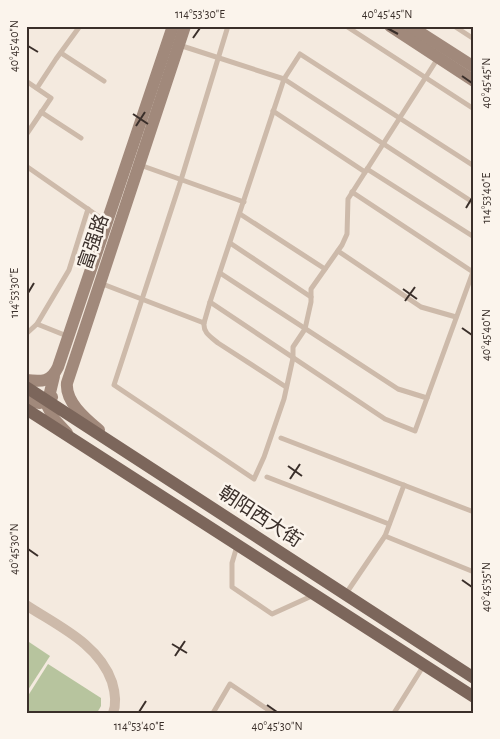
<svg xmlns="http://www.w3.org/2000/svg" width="500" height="739" viewBox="0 0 500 739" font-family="'Alegreya Sans','Noto Sans SC',sans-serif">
	<rect width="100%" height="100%" fill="#f4eadf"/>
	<g fill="#b7c49e">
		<polygon points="26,640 50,656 26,693"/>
		<polygon points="48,664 101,698 101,706 97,713 26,713 26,699"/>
	</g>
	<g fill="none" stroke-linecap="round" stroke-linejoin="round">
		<g stroke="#cdbaaa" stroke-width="5">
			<polyline points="228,26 181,180 114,385 254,479 264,457 284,399 293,358 293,347 305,329 311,302 311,289 342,245 347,234 348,199 438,58"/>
			<polyline points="346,26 474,109"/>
			<polyline points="454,26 474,39"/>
			<polyline points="179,45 284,79 474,203"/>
			<polyline points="61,53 104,81"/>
			<polyline points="26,81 51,98 26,135"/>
			<polyline points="37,88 56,59 80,26"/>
			<polyline points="273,111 365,172"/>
			<polyline points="41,112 81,138"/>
			<polyline points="140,165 244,202"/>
			<polyline points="26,166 105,221"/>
			<polyline points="474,166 300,54 284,79 210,302 385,419 415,431 474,269"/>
			<polyline points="367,169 474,237"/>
			<polyline points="352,192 473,272"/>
			<polyline points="240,214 325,269"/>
			<polyline points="230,243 311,297"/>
			<polyline points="338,251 421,307 456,317"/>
			<polyline points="220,273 398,389 427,398"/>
			<polyline points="100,283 204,323 210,302"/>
			<path d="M204,323C203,333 211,337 218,343L286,387"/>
			<polyline points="37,324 67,336"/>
			<polyline points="26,334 37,324 69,270 88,209"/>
			<polyline points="281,438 474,512"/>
			<polyline points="267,477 389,524"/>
			<polyline points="385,536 474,572"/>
			<polyline points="237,546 232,563 232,587 272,614 314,595"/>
			<polyline points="345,595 385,536 404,485"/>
			<polyline points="213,713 230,684 273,713"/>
			<polyline points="394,713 424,665"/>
		</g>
		<path stroke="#cdbaaa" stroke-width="10" d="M26,605C58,626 99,644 112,682C115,692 117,703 113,713"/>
		<g stroke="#a1897b" stroke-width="12">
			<polyline points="390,26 474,81"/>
			<polyline points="410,26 474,67"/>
			<polyline points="54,376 47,405 54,419 67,433"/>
			<path d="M26,380C42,382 51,382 58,367L173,26"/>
			<polyline points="26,401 40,403 52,397"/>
			<path d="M99,430C86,419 65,402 67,383L185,26"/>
		</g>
		<g stroke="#7c665b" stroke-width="12">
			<polyline points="26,387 474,678"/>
			<polyline points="26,409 474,697"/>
		</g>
	</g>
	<path fill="none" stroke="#3a2f2a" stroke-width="2" d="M387,28L398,34M193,38L200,28M28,46L38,52M462,76L472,83M133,114L148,124M136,126L145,112M466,208L472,198M403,289L417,299M28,293L34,283M405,301L415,287M462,328L472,335M288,466L302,476M290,479L300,464M28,549L38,556M462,580L472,587M172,644L187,653M175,656L185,641M267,705L277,712M139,712L146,701"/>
	<g text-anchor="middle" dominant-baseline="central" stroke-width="5" stroke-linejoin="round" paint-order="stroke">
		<g font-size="19" fill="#3a2f2a" stroke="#fbf4ec">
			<text transform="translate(94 242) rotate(-71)">富强路</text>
			<text transform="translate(260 517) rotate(33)">朝阳西大街</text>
		</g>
	</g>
	<rect width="500" height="739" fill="none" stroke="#fbf4ec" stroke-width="55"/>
	<rect x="28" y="28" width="444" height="684" fill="none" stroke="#3a2f2a" stroke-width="2"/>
	<g font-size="12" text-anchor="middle" fill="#3a2f2a">
		<text x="200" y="18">114°53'30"E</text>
		<text x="387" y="18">40°45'45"N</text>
		<text transform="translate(14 46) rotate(-90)" y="4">40°45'40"N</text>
		<text transform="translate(486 83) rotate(-90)" y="4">40°45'45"N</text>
		<text transform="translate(486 198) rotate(-90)" y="4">114°53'40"E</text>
		<text transform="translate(14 293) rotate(-90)" y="4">114°53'30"E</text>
		<text transform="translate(486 335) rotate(-90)" y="4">40°45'40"N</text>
		<text transform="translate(14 549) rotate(-90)" y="4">40°45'30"N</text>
		<text transform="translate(486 587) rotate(-90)" y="4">40°45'35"N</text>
		<text x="139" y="730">114°53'40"E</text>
		<text x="277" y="730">40°45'30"N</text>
	</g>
</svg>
